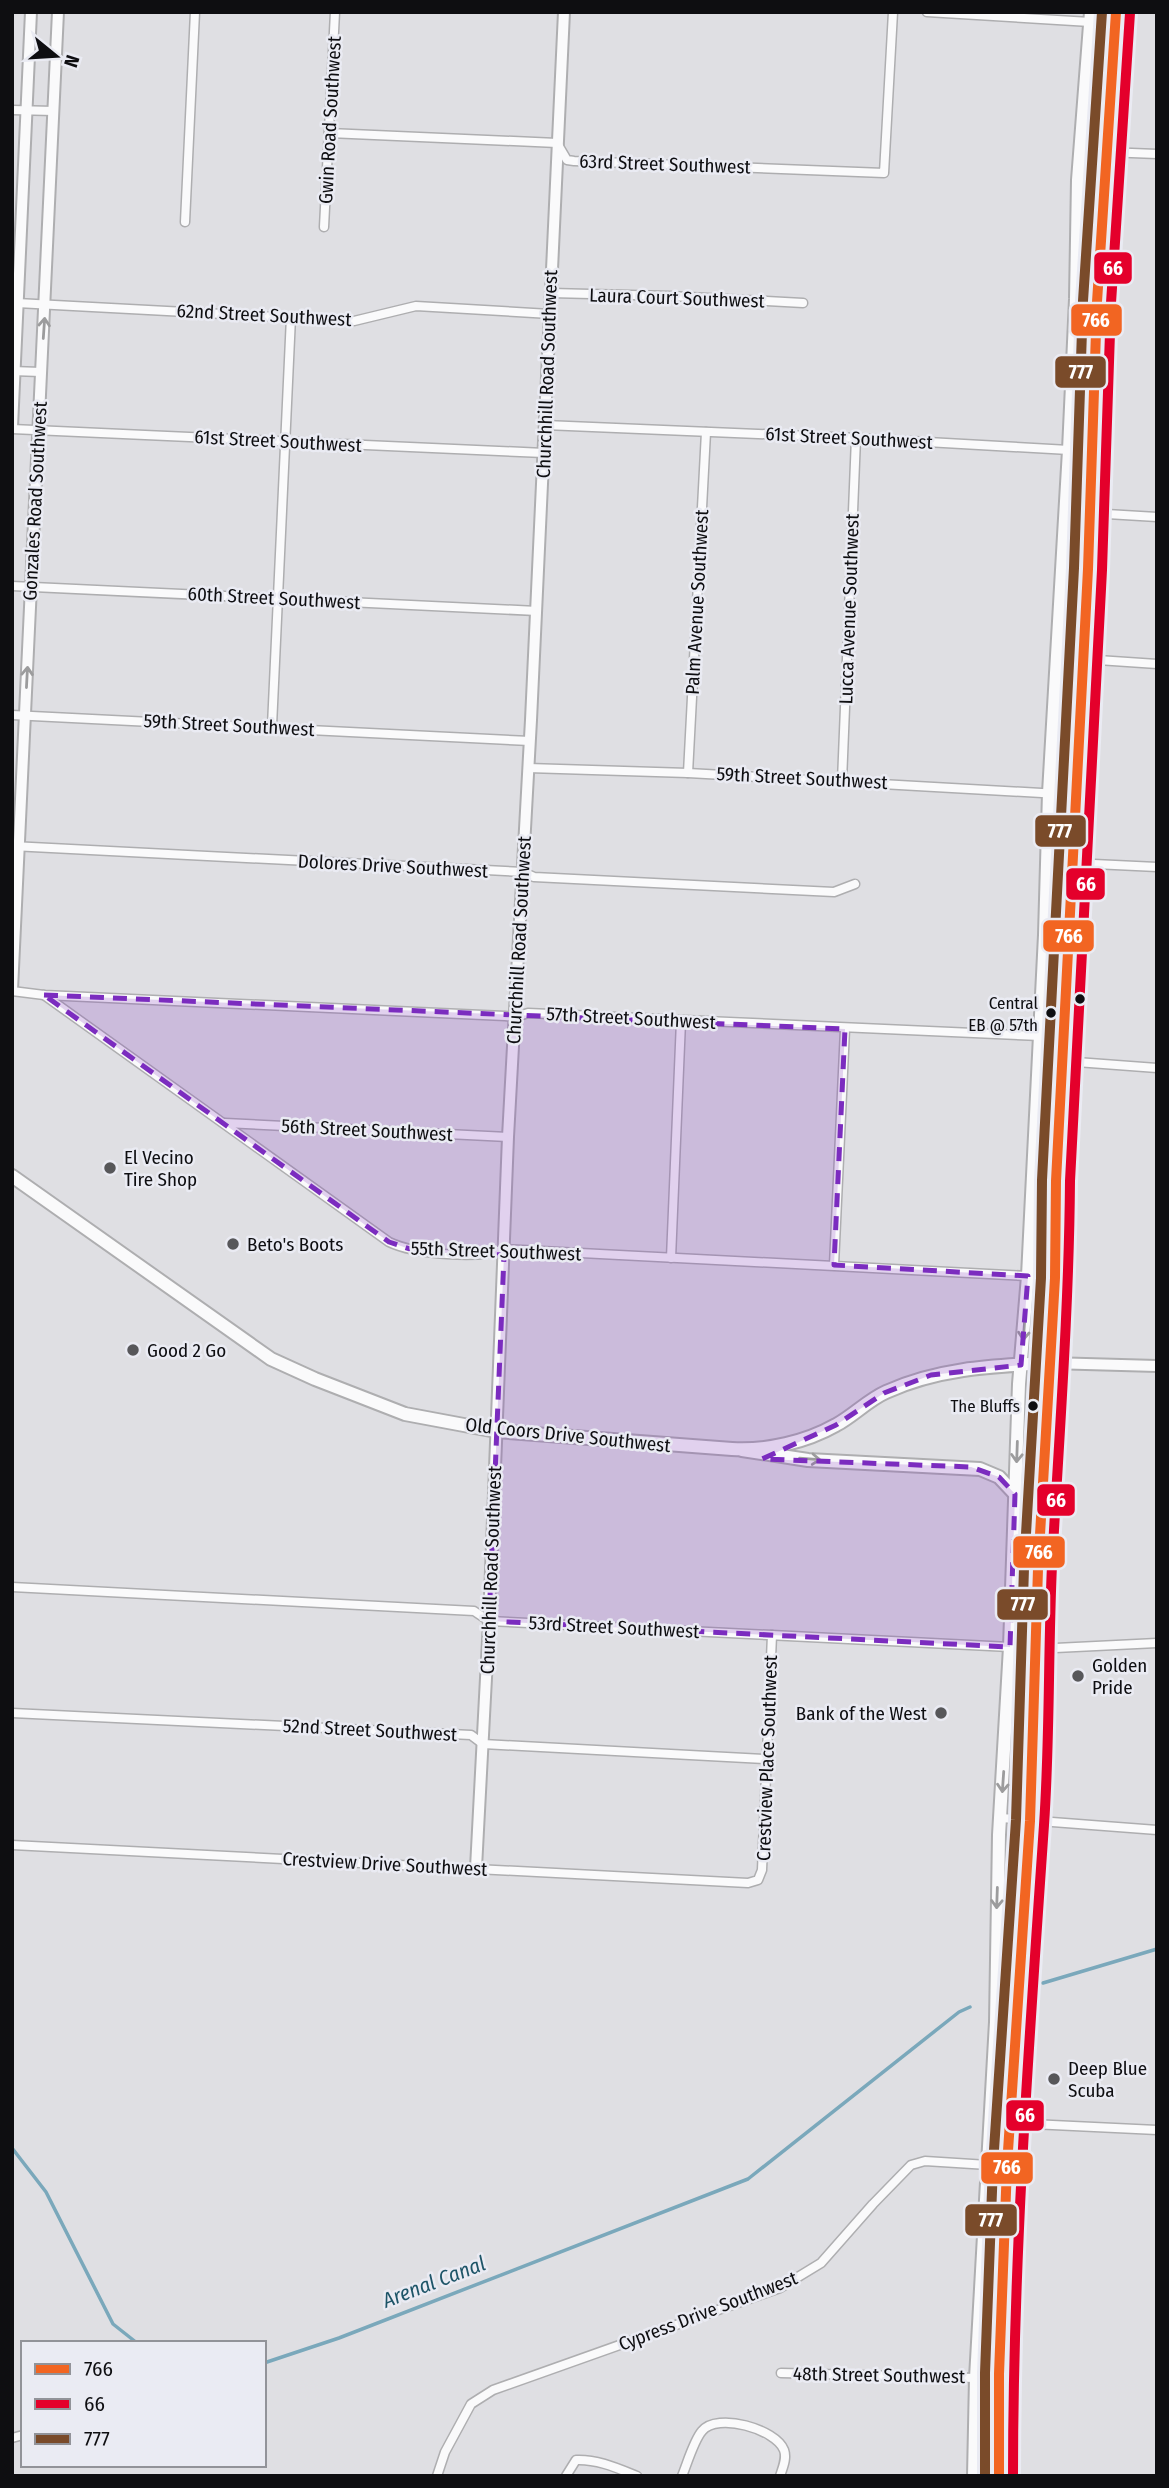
<svg xmlns="http://www.w3.org/2000/svg" width="1169" height="2488" viewBox="0 0 1169 2488" font-family="'Fira Sans Condensed',sans-serif">
	<rect width="100%" height="100%" fill="#dfdfe3"/>
	<g fill="none" stroke-linecap="round" stroke-linejoin="round">
		<g stroke="#7aa8bb" stroke-width="3.5">
			<polyline points="1043,1983 1157,1949"/>
			<polyline points="12,2148 46,2192 113,2324 137,2343"/>
			<polyline points="264,2363 339,2338 748,2179 959,2012 970,2007"/>
		</g>
		<g stroke="#aeaeb0" stroke-width="11">
			<g id="minor">
				<polyline points="927,12 1090,22"/>
				<polyline points="12,110 54,111"/>
				<polyline points="329,133 557,143 567,160 574,161 884,173 893,12"/>
				<polyline points="1081,151 1157,154"/>
				<polyline points="185,222 195,12"/>
				<polyline points="324,227 335,12"/>
				<polyline points="551,293 670,296 803,303"/>
				<polyline points="17,303 354,321 416,306 550,314"/>
				<polyline points="12,371 41,372"/>
				<polyline points="545,425 856,438 1069,450"/>
				<polyline points="12,429 544,453"/>
				<polyline points="1090,513 1157,517"/>
				<polyline points="12,586 537,611"/>
				<polyline points="1083,659 1157,664"/>
				<polyline points="12,715 530,741"/>
				<polyline points="272,726 291,317"/>
				<polyline points="528,768 688,773 1076,795"/>
				<polyline points="688,773 706,432"/>
				<polyline points="842,781 856,438"/>
				<polyline points="12,846 523,872 534,877 834,892 855,884"/>
				<polyline points="1073,863 1157,867"/>
				<polyline points="12,991 44,995 505,1016 516,1017 528,1013 1040,1036"/>
				<path d="M44,995L389,1242C414,1254 480,1260 504,1249L1028,1276"/>
				<polyline points="1063,1061 1157,1068"/>
				<polyline points="225,1123 508,1137"/>
				<polyline points="671,1258 681,1021"/>
				<polyline points="834,1265 845,1029"/>
				<polyline points="12,1587 474,1611 489,1621 1010,1647"/>
				<polyline points="1035,1649 1157,1643"/>
				<polyline points="12,1713 471,1735 483,1744 766,1759"/>
				<polyline points="1001,1818 1157,1830"/>
				<polyline points="12,1845 748,1883 758,1880 762,1870 772,1635"/>
				<polyline points="1010,2123 1157,2130"/>
				<polyline points="781,2373 976,2378"/>
				<polyline points="12,2438 23,2435"/>
				<polyline points="437,2476 445,2452 471,2404 493,2390 780,2288 821,2263 873,2204 911,2165 925,2161 988,2165"/>
				<path d="M566,2476L576,2460C597,2459 617,2468 637,2476"/>
				<path d="M682,2476C687,2464 694,2440 702,2431C717,2412 776,2429 784,2450C787,2458 783,2467 780,2476"/>
			</g>
		</g>
		<g stroke="#aeaeb0" stroke-width="14">
			<g id="tertiary">
				<polyline points="12,427 31,12"/>
				<polyline points="12,990 58,12"/>
				<polyline points="1050,1363 1157,1366"/>
				<polyline points="476,1868 489,1621 508,1137 531,720 564,12"/>
			</g>
		</g>
		<g stroke="#aeaeb0" stroke-width="16">
			<path id="secondary" d="M12,1176L271,1359L315,1379L405,1414L496,1431L732,1449C767,1451 806,1442 836,1425C853,1416 868,1400 886,1392C938,1368 993,1366 1050,1363"/>
		</g>
		<g stroke="#aeaeb0" stroke-width="16">
			<g id="primary">
				<polyline points="742,1450 808,1460 980,1469 999,1477 1015,1494"/>
				<polyline points="974,2476 976,2378 996,2022 999,1835 1010,1647 1019,1384 1028,1276 1045,935 1049,793 1069,450 1076,299 1078,180 1091,12"/>
				<polyline points="999,2476 999,2374 1007,2166 1019,1962 1030,1821 1038,1569 1055,1278 1056,1181 1088,569 1097,302 1116,12"/>
			</g>
		</g>
		<use href="#minor" stroke="#fafafb" stroke-width="8"/>
		<use href="#tertiary" stroke="#fafafb" stroke-width="10"/>
		<use href="#secondary" stroke="#fafafb" stroke-width="12"/>
		<use href="#primary" stroke="#fafafb" stroke-width="12"/>
		<g stroke="#eaebf3" stroke-width="16">
			<polyline id="bus-1" points="999,2476 999,2374 1007,2166 1030,1821 1038,1569 1055,1278 1056,1181 1088,569 1097,302 1116,12"/>
		</g>
		<g stroke="#eaebf3" stroke-width="16">
			<path id="bus-2" d="M1013,2476C1013,2258 1029,2042 1044,1825C1050,1739 1048,1652 1052,1565C1059,1437 1069,1310 1070,1181L1102,570L1111,303L1130,13"/>
		</g>
		<g stroke="#eaebf3" stroke-width="16">
			<polyline id="bus-3" points="985,2476 985,2373 993,2165 1016,1820 1024,1568 1041,1278 1042,1180 1074,568 1083,301 1102,12"/>
		</g>
		<use href="#bus-1" stroke="#f26522" stroke-width="10"/>
		<use href="#bus-2" stroke="#e4002b" stroke-width="10"/>
		<use href="#bus-3" stroke="#7a4b2a" stroke-width="10"/>
	</g>
	<defs><path id="oneway-shaft" d="M-6 0H5M1.5-3L5.5 0L1.5 3" fill="none" stroke-width="1.6" stroke-linecap="round" stroke-linejoin="round" transform="scale(1.75)"/></defs>
	<g stroke="#9c9c9d">
		<use href="#oneway-shaft" transform="translate(44 328) rotate(-86)"/>
		<use href="#oneway-shaft" transform="translate(27 677) rotate(-87)"/>
		<use href="#oneway-shaft" transform="translate(1024 1330) rotate(94)"/>
		<use href="#oneway-shaft" transform="translate(1017 1452) rotate(92)"/>
		<use href="#oneway-shaft" transform="translate(810 1459) rotate(4)"/>
		<use href="#oneway-shaft" transform="translate(1003 1782) rotate(94)"/>
		<use href="#oneway-shaft" transform="translate(997 1898) rotate(92)"/>
	</g>
	<path fill="#7b2cbf" fill-opacity="0.2" stroke="#7b2cbf" stroke-width="5" stroke-dasharray="14 9" stroke-linejoin="round" d="M44,995L845,1029L834,1265L1028,1276L1021,1365L931,1375L884,1393L836,1425L762,1459L971,1467L999,1477L1015,1494L1010,1647L489,1621L504,1255L419,1252L389,1242Z"/>
	<g fill="#0e0e11" stroke="#eaebf3" stroke-width="2.5">
		<circle cx="1080" cy="999" r="6"/>
		<circle cx="1051" cy="1013" r="6"/>
		<circle cx="1033" cy="1406" r="6"/>
	</g>
	<g fill="#57575a" stroke="#eaebf3" stroke-width="2.5">
		<circle cx="110" cy="1168" r="7"/>
		<circle cx="233" cy="1244" r="7"/>
		<circle cx="133" cy="1350" r="7"/>
		<circle cx="1078" cy="1676" r="7"/>
		<circle cx="941" cy="1713" r="7"/>
		<circle cx="1054" cy="2079" r="7"/>
	</g>
	<g text-anchor="middle" dominant-baseline="central" stroke-width="5" stroke-linejoin="round" paint-order="stroke">
		<g font-size="17" fill="#0e0e11" stroke="#eaebf3" text-anchor="end">
			<text x="1038" y="1003">Central<tspan x="1038" dy="22">EB @ 57th</tspan></text>
			<text x="1020" y="1406">The Bluffs</text>
		</g>
		<g font-size="19" fill="#0e0e11" stroke="#eaebf3">
			<text transform="translate(330 120) rotate(-87)">Gwin Road Southwest</text>
			<text transform="translate(665 164) rotate(2)">63rd Street Southwest</text>
			<text transform="translate(677 298) rotate(2)">Laura Court Southwest</text>
			<text transform="translate(264 315) rotate(3)">62nd Street Southwest</text>
			<text transform="translate(547 374) rotate(-88)">Churchhill Road Southwest</text>
			<text transform="translate(849 438) rotate(3)">61st Street Southwest</text>
			<text transform="translate(278 441) rotate(3)">61st Street Southwest</text>
			<text transform="translate(35 501) rotate(-87)">Gonzales Road Southwest</text>
			<text transform="translate(274 598) rotate(3)">60th Street Southwest</text>
			<text transform="translate(697 602) rotate(-87)">Palm Avenue Southwest</text>
			<text transform="translate(849 609) rotate(-88)">Lucca Avenue Southwest</text>
			<text transform="translate(229 725) rotate(3)">59th Street Southwest</text>
			<text transform="translate(802 778) rotate(3)">59th Street Southwest</text>
			<text transform="translate(393 866) rotate(3)">Dolores Drive Southwest</text>
			<text transform="translate(519 940) rotate(-87)">Churchhill Road Southwest</text>
			<text transform="translate(631 1018) rotate(3)">57th Street Southwest</text>
			<text transform="translate(367 1130) rotate(3)">56th Street Southwest</text>
			<text transform="translate(496 1251) rotate(2)">55th Street Southwest</text>
			<text transform="translate(568 1435) rotate(6)">Old Coors Drive Southwest</text>
			<text transform="translate(491 1570) rotate(-88)">Churchhill Road Southwest</text>
			<text transform="translate(614 1627) rotate(3)">53rd Street Southwest</text>
			<text transform="translate(370 1730) rotate(3)">52nd Street Southwest</text>
			<text transform="translate(767 1758) rotate(-88)">Crestview Place Southwest</text>
			<text transform="translate(385 1864) rotate(3)">Crestview Drive Southwest</text>
			<text transform="translate(708 2311) rotate(-21)">Cypress Drive Southwest</text>
			<text transform="translate(879 2375) rotate(1)">48th Street Southwest</text>
		</g>
		<g font-size="19" fill="#0e0e11" stroke="#eaebf3" text-anchor="start">
			<text x="124" y="1157">El Vecino<tspan x="124" dy="22">Tire Shop</tspan></text>
			<text x="247" y="1244">Beto's Boots</text>
			<text x="147" y="1350">Good 2 Go</text>
			<text x="1092" y="1665">Golden<tspan x="1092" dy="22">Pride</tspan></text>
			<text x="927" y="1713" text-anchor="end">Bank of the West</text>
			<text x="1068" y="2068">Deep Blue<tspan x="1068" dy="22">Scuba</tspan></text>
		</g>
		<g font-size="21" font-style="italic" fill="#1e5568" stroke="#eaebf3">
			<text transform="translate(434 2282) rotate(-21)">Arenal Canal</text>
		</g>
	</g>
	<g stroke="#eaebf3" stroke-width="2.5">
		<rect x="1093" y="251" width="40" height="34" rx="7" fill="#e4002b"/>
		<rect x="1070" y="303" width="53" height="34" rx="7" fill="#f26522"/>
		<rect x="1054" y="355" width="53" height="34" rx="7" fill="#7a4b2a"/>
		<rect x="1034" y="814" width="53" height="34" rx="7" fill="#7a4b2a"/>
		<rect x="1065" y="867" width="41" height="34" rx="7" fill="#e4002b"/>
		<rect x="1042" y="919" width="53" height="34" rx="7" fill="#f26522"/>
		<rect x="1036" y="1483" width="40" height="34" rx="7" fill="#e4002b"/>
		<rect x="1012" y="1535" width="54" height="34" rx="7" fill="#f26522"/>
		<rect x="996" y="1588" width="53" height="33" rx="7" fill="#7a4b2a"/>
		<rect x="1005" y="2099" width="40" height="33" rx="7" fill="#e4002b"/>
		<rect x="980" y="2151" width="54" height="34" rx="7" fill="#f26522"/>
		<rect x="964" y="2203" width="54" height="34" rx="7" fill="#7a4b2a"/>
	</g>
	<g font-size="19" text-anchor="middle" font-weight="bold" fill="#fff">
		<text x="1113" y="275">66</text>
		<text x="1096" y="327">766</text>
		<text x="1081" y="379">777</text>
		<text x="1060" y="838">777</text>
		<text x="1086" y="891">66</text>
		<text x="1069" y="943">766</text>
		<text x="1056" y="1507">66</text>
		<text x="1039" y="1559">766</text>
		<text x="1023" y="1611">777</text>
		<text x="1025" y="2122">66</text>
		<text x="1007" y="2174">766</text>
		<text x="991" y="2227">777</text>
	</g>
	<rect width="1169" height="2488" fill="none" stroke="#0e0e11" stroke-width="28"/>
	<rect x="21" y="2341" width="245" height="126" fill="#eaebf3" stroke="#929399" stroke-width="2"/>
	<rect x="35" y="2364" width="35" height="10" fill="#f26522" stroke="#929399" stroke-width="2"/>
	<text x="84" y="2376" font-size="21" fill="#0e0e11">766</text>
	<rect x="35" y="2399" width="35" height="10" fill="#e4002b" stroke="#929399" stroke-width="2"/>
	<text x="84" y="2411" font-size="21" fill="#0e0e11">66</text>
	<rect x="35" y="2434" width="35" height="10" fill="#7a4b2a" stroke="#929399" stroke-width="2"/>
	<text x="84" y="2446" font-size="21" fill="#0e0e11">777</text>
	<g transform="translate(56 56) rotate(108)" stroke="#eaebf3" stroke-width="5" paint-order="stroke">
	<path d="M0-5L12 26L0 18L-12 26Z" fill="#0e0e11"/>
	<text y="-10" font-size="19" font-weight="bold" text-anchor="middle" fill="#0e0e11">N</text>
	</g>
</svg>
